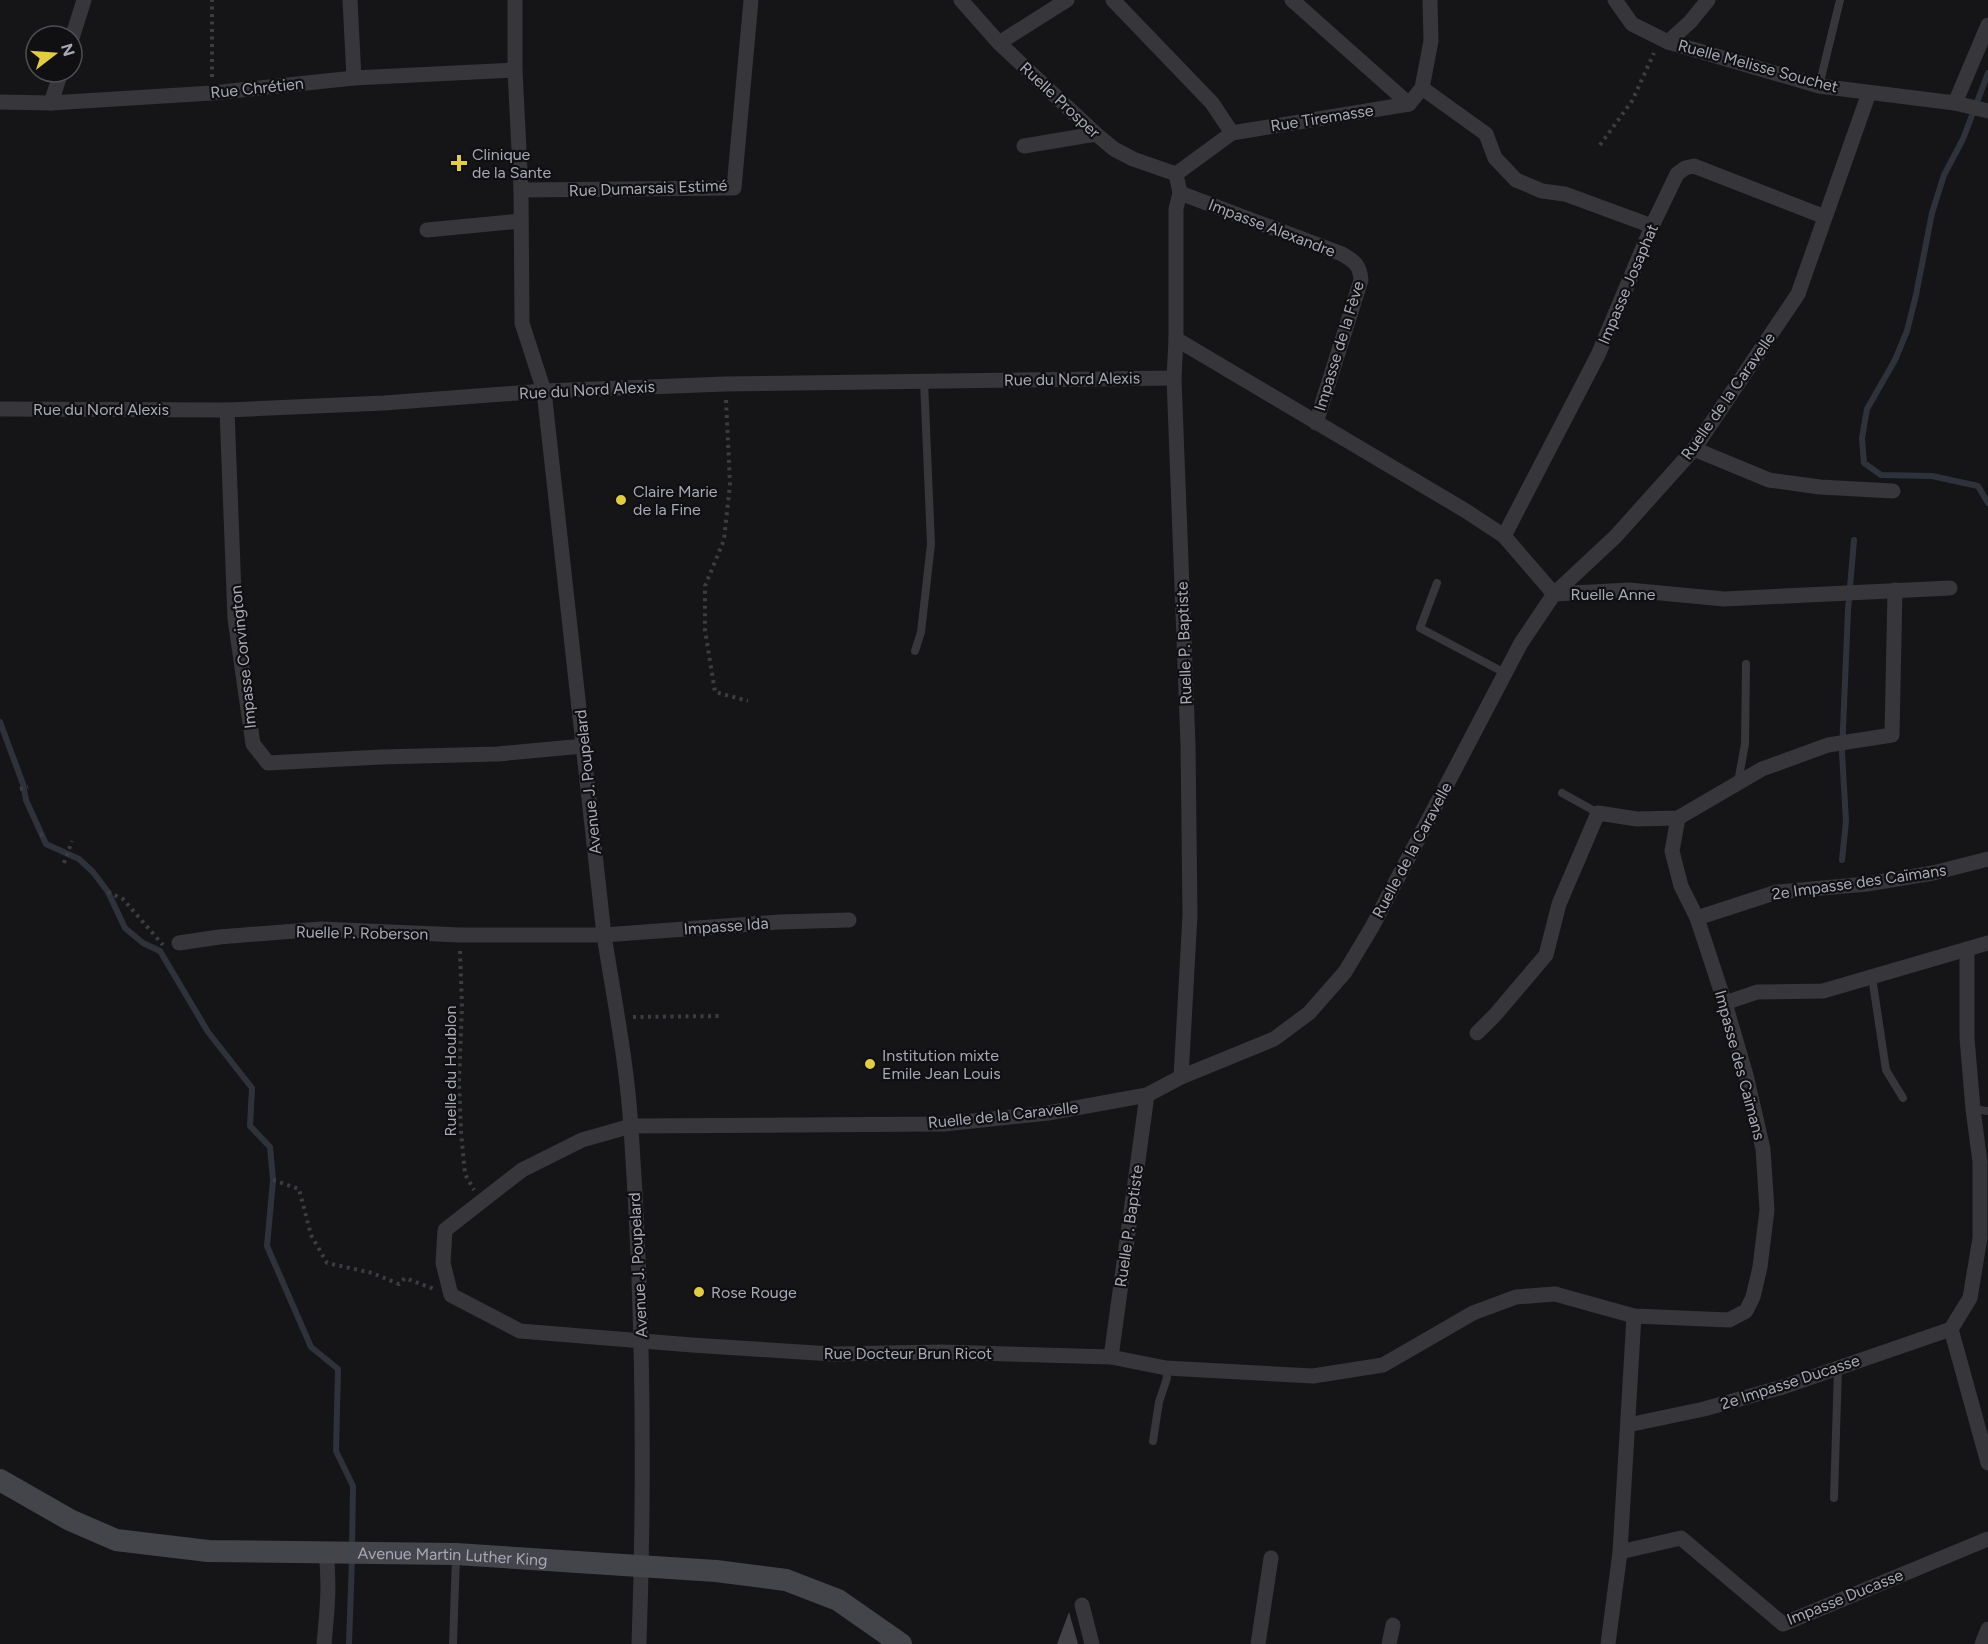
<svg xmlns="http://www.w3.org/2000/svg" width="1988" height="1644" viewBox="0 0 1988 1644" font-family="Figtree,sans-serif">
	<rect width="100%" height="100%" fill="#151517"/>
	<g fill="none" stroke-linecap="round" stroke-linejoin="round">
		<g stroke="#2e333b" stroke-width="6">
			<polyline points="1988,73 1963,139 1944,175 1932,213 1916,295 1907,331 1895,360 1867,409 1862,438 1864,463 1881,475 1932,476 1978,486 1988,503"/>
			<polyline points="0,722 23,784 26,800 46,844 79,859 93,872 108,892 125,928 143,943 160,951 208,1032 252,1088 250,1126 270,1147 273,1180 267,1246 311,1347 338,1369 336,1451 353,1486 352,1548"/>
			<polyline points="1842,860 1846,821 1842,753 1848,610 1854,540"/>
			<polyline points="349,1644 352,1558"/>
		</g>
	</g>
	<polygon fill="#424246" points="1069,1612 1078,1644 1057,1644"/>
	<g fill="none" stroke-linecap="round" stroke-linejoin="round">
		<g stroke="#3c3d42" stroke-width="4" stroke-dasharray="3 4.5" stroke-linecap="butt">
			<polyline points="212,77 212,0"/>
			<polyline points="1600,145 1632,101 1654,53"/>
			<polyline points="726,400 730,484 724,540 705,586 705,630 715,692 748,701"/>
			<polyline points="20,789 28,787"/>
			<polyline points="40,835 44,834"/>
			<polyline points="64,863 72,841"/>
			<polyline points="108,892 123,899 163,945"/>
			<polyline points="460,951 462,1007 459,1081 461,1132 465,1174 474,1190"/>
			<polyline points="633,1017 720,1016"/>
			<polyline points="273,1180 299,1189 311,1235 327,1263 372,1273 399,1284 405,1278 434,1289"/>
		</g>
		<g stroke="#36363b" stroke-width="8">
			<polyline points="1819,86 1840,0"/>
			<polyline points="1437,583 1420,628 1505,673"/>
			<polyline points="915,651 921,632 931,544 924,381"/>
			<polyline points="1738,782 1745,744 1746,664"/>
			<polyline points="1562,793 1598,813"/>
			<polyline points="1872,977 1886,1070 1903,1098"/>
			<polyline points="1973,1109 1988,1111"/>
			<polyline points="1153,1441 1159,1402 1167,1378 1166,1368"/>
			<polyline points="1834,1498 1838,1368"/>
			<polyline points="453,1644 456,1556"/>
		</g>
		<g stroke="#36363b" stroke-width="15">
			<polyline points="350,0 354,78"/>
			<path d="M515,0V70L521,190L522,323L544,391L604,935C614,999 627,1063 631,1128C643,1300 645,1472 639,1644"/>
			<polyline points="961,0 999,43 1096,134 1114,149 1133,159 1176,174"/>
			<polyline points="1113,0 1212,103 1232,133"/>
			<polyline points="1292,0 1409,104"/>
			<polyline points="1615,0 1632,24 1668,42 1819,86 1955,103 1988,111"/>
			<polyline points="72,38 84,0"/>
			<polyline points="1668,42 1690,22 1708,0"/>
			<polyline points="999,43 1067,0"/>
			<polyline points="1422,88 1486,134 1495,158 1516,180 1542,191 1565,194 1652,226"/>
			<polyline points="0,102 51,103 212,93 354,78 515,70"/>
			<polyline points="51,103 61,72"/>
			<polyline points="1955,103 1988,25"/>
			<polyline points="1024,146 1096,134"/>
			<polyline points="521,190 734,188 751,0"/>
			<path d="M1180,193L1342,254C1354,261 1360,265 1361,280L1316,423"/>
			<polyline points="427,230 520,221"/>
			<polyline points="1176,339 1466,511 1504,536 1554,594 1629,590 1724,599 1950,588"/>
			<polyline points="0,409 227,410 384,403 544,391 725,384 1174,378"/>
			<polyline points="227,410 235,619 253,744 268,763 381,757 498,754 584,746"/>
			<polyline points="1694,449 1769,480 1820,487 1893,491"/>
			<polyline points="1504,536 1598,355 1652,226 1677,174 1685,168 1694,166 1825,217"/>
			<polyline points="1678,818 1672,851 1681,886 1697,918 1725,1003 1746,1075 1763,1149 1767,1210 1760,1267 1753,1297 1746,1311 1729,1320 1634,1316 1555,1294 1516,1297 1473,1313 1383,1365 1313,1376 1166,1368 1111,1357 942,1352 832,1354 692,1345 520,1331 451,1295 443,1263 445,1230 522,1170 582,1140 631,1126 944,1124 1048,1113 1147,1095 1181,1077 1274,1039 1309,1013 1345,972 1372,927 1521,643 1554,594 1616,536 1694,449 1798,294 1869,93"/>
			<polyline points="1697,918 1777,892 1867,884 1933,873 1988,859"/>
			<polyline points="179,943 219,937 321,929 460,935 604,935 779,922 849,920"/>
			<polyline points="1725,1003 1757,992 1823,991 1988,943"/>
			<polyline points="1477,1033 1495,1015 1546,955 1559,904 1598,813 1637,819 1678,818 1762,769 1828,745 1892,735 1895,590"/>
			<polyline points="1181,1077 1190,915 1188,744 1174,378 1176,339 1176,209 1180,193 1176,174 1232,133 1409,104 1422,88 1431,41 1430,0"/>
			<polyline points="1951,1329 1970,1298 1980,1238 1980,1162 1973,1109 1967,1038 1967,949"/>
			<polyline points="1951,1329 1988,1463"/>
			<polyline points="1111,1357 1147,1095"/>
			<polyline points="1628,1425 1704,1409 1783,1387 1951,1329"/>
			<polyline points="1620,1552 1681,1538 1783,1624 1988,1539"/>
			<polyline points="1082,1605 1092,1644"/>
			<path d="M324,1644C327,1613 330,1584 326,1552"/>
			<polyline points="1258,1644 1271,1558"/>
			<polyline points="1389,1644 1393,1625"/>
			<polyline points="1608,1644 1620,1552 1634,1316"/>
			<polyline points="1982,1644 1988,1629"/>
		</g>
		<path stroke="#44454b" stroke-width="22" id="s1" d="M0,1480L70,1520L116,1540L208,1551L456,1554L716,1571L786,1580L838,1600L901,1644"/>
	</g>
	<g fill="#e2cc41" stroke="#101012" stroke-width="2">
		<path d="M456 154h6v6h6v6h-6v6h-6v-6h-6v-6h6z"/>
		<circle cx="621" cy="500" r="6"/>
		<circle cx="870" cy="1064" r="6"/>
		<circle cx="699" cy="1292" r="6"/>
	</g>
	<g text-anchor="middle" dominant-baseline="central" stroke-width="4.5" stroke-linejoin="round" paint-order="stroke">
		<g font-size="16" fill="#a8a9b6" stroke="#101012">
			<text transform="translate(1758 66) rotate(15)">Ruelle Melisse Souchet</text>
			<text transform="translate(257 88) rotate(-6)">Rue Chrétien</text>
			<text transform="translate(1060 100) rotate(43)">Ruelle Prosper</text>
			<text transform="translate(1322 118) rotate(-9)">Rue Tiremasse</text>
			<text transform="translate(648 188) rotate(-2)">Rue Dumarsais Estimé</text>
			<text transform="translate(1272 228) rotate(21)">Impasse Alexandre</text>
			<text transform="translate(1628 284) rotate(-67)">Impasse Josaphat</text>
			<text transform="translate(1339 346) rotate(-73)">Impasse de la Fève</text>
			<text transform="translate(1072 379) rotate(-1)">Rue du Nord Alexis</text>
			<text transform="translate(587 390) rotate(-3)">Rue du Nord Alexis</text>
			<text transform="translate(1728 396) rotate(-55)">Ruelle de la Caravelle</text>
			<text x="101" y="409">Rue du Nord Alexis</text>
			<text x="1613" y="594">Ruelle Anne</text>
			<text transform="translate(1184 643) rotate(-92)">Ruelle P. Baptiste</text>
			<text transform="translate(243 657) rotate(-96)">Impasse Corvington</text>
			<text transform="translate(588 782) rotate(-96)">Avenue J. Poupelard</text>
			<text transform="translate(1412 850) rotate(-62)">Ruelle de la Caravelle</text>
			<text transform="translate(1859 882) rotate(-8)">2e Impasse des Caïmans</text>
			<text transform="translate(726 926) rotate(-4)">Impasse Ida</text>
			<text transform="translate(362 933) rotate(1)">Ruelle P. Roberson</text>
			<text transform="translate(1740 1065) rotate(75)">Impasse des Caïmans</text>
			<text transform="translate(450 1071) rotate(-90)">Ruelle du Houblon</text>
			<text transform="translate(1003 1115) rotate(-6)">Ruelle de la Caravelle</text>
			<text transform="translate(1129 1226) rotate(-82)">Ruelle P. Baptiste</text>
			<text transform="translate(638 1265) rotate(-93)">Avenue J. Poupelard</text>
			<text x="908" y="1353">Rue Docteur Brun Ricot</text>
			<text transform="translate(1790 1382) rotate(-18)">2e Impasse Ducasse</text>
			<text stroke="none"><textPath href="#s1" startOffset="468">Avenue Martin Luther King</textPath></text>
			<text transform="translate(1845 1597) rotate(-22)">Impasse Ducasse</text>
		</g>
		<g font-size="16" fill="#a8a9b6" stroke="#101012" text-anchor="start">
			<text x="472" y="154">Clinique<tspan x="472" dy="18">de la Sante</tspan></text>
			<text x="633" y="491">Claire Marie<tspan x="633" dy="18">de la Fine</tspan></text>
			<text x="882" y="1055">Institution mixte<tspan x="882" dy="18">Emile Jean Louis</tspan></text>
			<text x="711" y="1292">Rose Rouge</text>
		</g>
	</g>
	<g transform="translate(54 54) rotate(73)"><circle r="28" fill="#101012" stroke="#4d4d54" stroke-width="1.5"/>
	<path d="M0-4.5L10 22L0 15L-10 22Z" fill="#e2cc41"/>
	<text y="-9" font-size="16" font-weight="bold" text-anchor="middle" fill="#a8a9b6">N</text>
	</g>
</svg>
